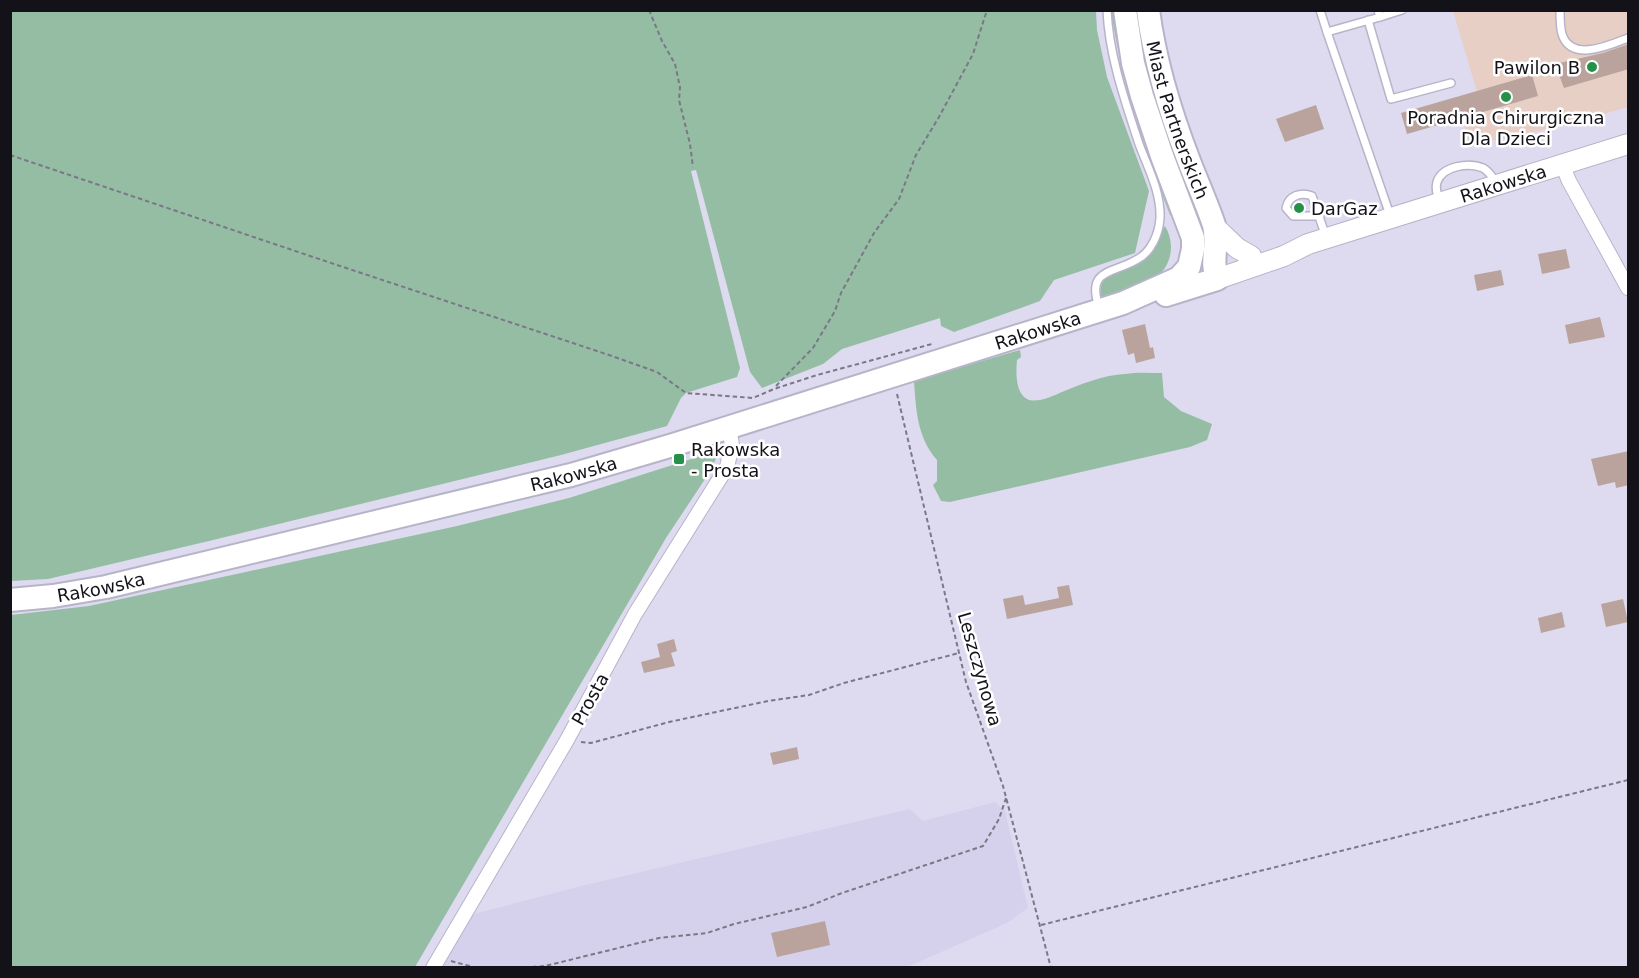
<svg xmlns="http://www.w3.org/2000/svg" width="1639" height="978" viewBox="0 0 1639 978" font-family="'DejaVu Sans',sans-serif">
	<rect width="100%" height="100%" fill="#dedbf0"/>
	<polygon fill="#d5d1ed" points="995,802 1005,811 1028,908 1007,923 912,965 903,967 441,968 470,915 581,886 910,809 923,821"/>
	<polygon fill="#e7cfc6" points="1453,11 1628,11 1628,107 1559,127 1470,145 1458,105 1479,99"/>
	<g fill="#94bda4">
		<polygon points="11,10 1096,11 1097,30 1107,77 1149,191 1135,253 1054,280 1040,301 954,332 941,326 940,318 842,349 823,364 762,388 750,372 696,170 691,171 740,368 737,377 686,393 681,398 667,426 561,455 209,541 48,579 11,581"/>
		<path d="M1111,11H1117L1174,217L1170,215C1144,148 1122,82 1111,11Z"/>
		<path d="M1165,226C1174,241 1173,260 1161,273L1109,296L1104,298L1101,296C1096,268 1131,272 1147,258C1156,250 1158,235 1165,226Z"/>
		<path d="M1020,350L1021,357L1017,360C1016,371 1015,393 1027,399C1036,404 1053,396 1062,392C1081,384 1104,375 1125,374C1137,372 1149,373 1162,373L1164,397L1181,411L1212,424L1207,440L1190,447L950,502L941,501L933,485L937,481V460C917,437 916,410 914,381Z"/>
		<polygon points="707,454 718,454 711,470 666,538 415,967 11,967 11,615 89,606 457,526 569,498"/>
	</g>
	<g fill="#baa39d">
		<polygon points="1629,44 1629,69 1564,88 1555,64 1603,53"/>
		<polygon points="1532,75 1538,96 1407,134 1401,113"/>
		<polygon points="1316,105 1324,129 1285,142 1276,119"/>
		<polygon points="1566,249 1570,268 1542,274 1538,254"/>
		<polygon points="1501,270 1504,285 1477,291 1474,275"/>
		<polygon points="1600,317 1605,337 1569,344 1565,325"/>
		<polygon points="1145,324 1150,348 1153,347 1155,358 1136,363 1134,353 1128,355 1122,330"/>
		<polygon points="1629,451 1629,485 1616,488 1615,482 1598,486 1591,459"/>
		<polygon points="1069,585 1073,605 1007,619 1003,599 1023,595 1025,605 1059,598 1057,587"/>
		<polygon points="1623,599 1628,622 1606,627 1601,604"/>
		<polygon points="1562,612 1565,627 1541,633 1538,618"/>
		<polygon points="674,639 677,651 671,653 675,666 644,673 641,662 660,657 657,644"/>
		<polygon points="797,747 799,759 773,765 770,753"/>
		<polygon points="825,921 830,945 777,957 771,933"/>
	</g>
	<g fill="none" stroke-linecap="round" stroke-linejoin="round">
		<g stroke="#b7b4c9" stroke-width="10">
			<g id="lane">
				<polyline points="1320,10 1327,32"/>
				<polyline points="1378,10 1380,17 1327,32 1390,215"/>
				<path d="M1560,10C1560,18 1560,27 1562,34C1571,63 1610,45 1628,38"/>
				<polyline points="1380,17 1402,10"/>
				<polyline points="1368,20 1391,99 1451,83"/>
				<path d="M1439,200C1437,194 1435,188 1437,182C1442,166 1469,162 1483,168C1489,171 1492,177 1496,182"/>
				<path d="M1320,216H1293L1286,208C1289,195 1301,192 1312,196L1326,237"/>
				<path d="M1099,307C1086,269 1112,274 1136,260C1151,253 1159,234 1160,218C1161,192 1148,168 1139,144C1125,101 1109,56 1107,10"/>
			</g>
		</g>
		<g stroke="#b7b4c9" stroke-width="16">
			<g id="street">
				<polyline points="1562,164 1569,181 1628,288"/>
				<polyline points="433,968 567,740 635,614 727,467 732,445 729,428"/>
			</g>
		</g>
		<g stroke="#b7b4c9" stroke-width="22">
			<g id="secondary">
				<polyline points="1214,226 1237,248 1251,256"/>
				<path id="s1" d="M1217,279L1284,256L1308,244L1628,144"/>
			</g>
		</g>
		<g stroke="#b7b4c9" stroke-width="26">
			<g id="primary">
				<path id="s2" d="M1148,10C1155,63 1170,112 1189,161C1197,182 1207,204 1214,225C1219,246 1210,261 1217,279L1166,295"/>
				<path id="s3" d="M10,600L53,596L106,587L571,475L673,445L1123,303L1179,278L1189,267L1193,249V238L1162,156L1142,96L1133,63L1125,10"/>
			</g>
		</g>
		<g stroke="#7a7886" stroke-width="2" stroke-dasharray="4.5 3" stroke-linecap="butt">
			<polyline points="649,10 662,41 675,64 680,87 679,100 690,144 693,167"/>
			<polyline points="10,155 313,257 609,355 657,372 686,393 753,398 774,389 817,375 932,344"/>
			<polyline points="776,386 813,348 835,311 841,293 874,233 899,199 916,155 939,117 973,54 987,10"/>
			<polyline points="897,394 966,682 1003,786 1051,968"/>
			<polyline points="581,742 591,743 669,722 768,701 809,695 844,683 959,653"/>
			<polyline points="1041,925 1628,780"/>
			<polyline points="451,961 477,968"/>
			<polyline points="517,968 545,966 659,938 707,933 734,924 807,907 842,893 983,846 999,819 1006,798"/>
		</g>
		<use href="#lane" stroke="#fff" stroke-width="7"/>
		<use href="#street" stroke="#fff" stroke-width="14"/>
		<use href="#secondary" stroke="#fff" stroke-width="20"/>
		<use href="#primary" stroke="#fff" stroke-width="22"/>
	</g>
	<g fill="#259048" stroke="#fff" stroke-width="2">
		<circle cx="1592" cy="67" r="6"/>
		<circle cx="1506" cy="97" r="6"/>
		<circle cx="1299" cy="208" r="6"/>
		<rect x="673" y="453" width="12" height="12" rx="3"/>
	</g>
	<g text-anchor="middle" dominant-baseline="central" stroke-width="5" stroke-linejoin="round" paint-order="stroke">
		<g font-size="18" fill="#131219" stroke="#fff" text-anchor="start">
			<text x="1580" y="67" text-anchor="end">Pawilon B</text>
			<text x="1506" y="117" text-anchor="middle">Poradnia Chirurgiczna<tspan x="1506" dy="21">Dla Dzieci</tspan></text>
			<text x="1311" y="208">DarGaz</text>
			<text x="691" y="449">Rakowska<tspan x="691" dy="21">- Prosta</tspan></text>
		</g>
		<g font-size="18" fill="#131219" stroke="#fff">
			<text stroke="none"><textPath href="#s2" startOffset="114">Miast Partnerskich</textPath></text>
			<text stroke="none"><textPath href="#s1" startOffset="302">Rakowska</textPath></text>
			<text stroke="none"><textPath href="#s3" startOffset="1064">Rakowska</textPath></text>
			<text stroke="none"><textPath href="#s3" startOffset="578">Rakowska</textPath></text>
			<text stroke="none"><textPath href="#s3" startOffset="92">Rakowska</textPath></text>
			<text transform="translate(980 669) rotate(74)">Leszczynowa</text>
			<text transform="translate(590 699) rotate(-61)">Prosta</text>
		</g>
	</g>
	<rect width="1639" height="978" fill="none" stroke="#131219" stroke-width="24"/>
</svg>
